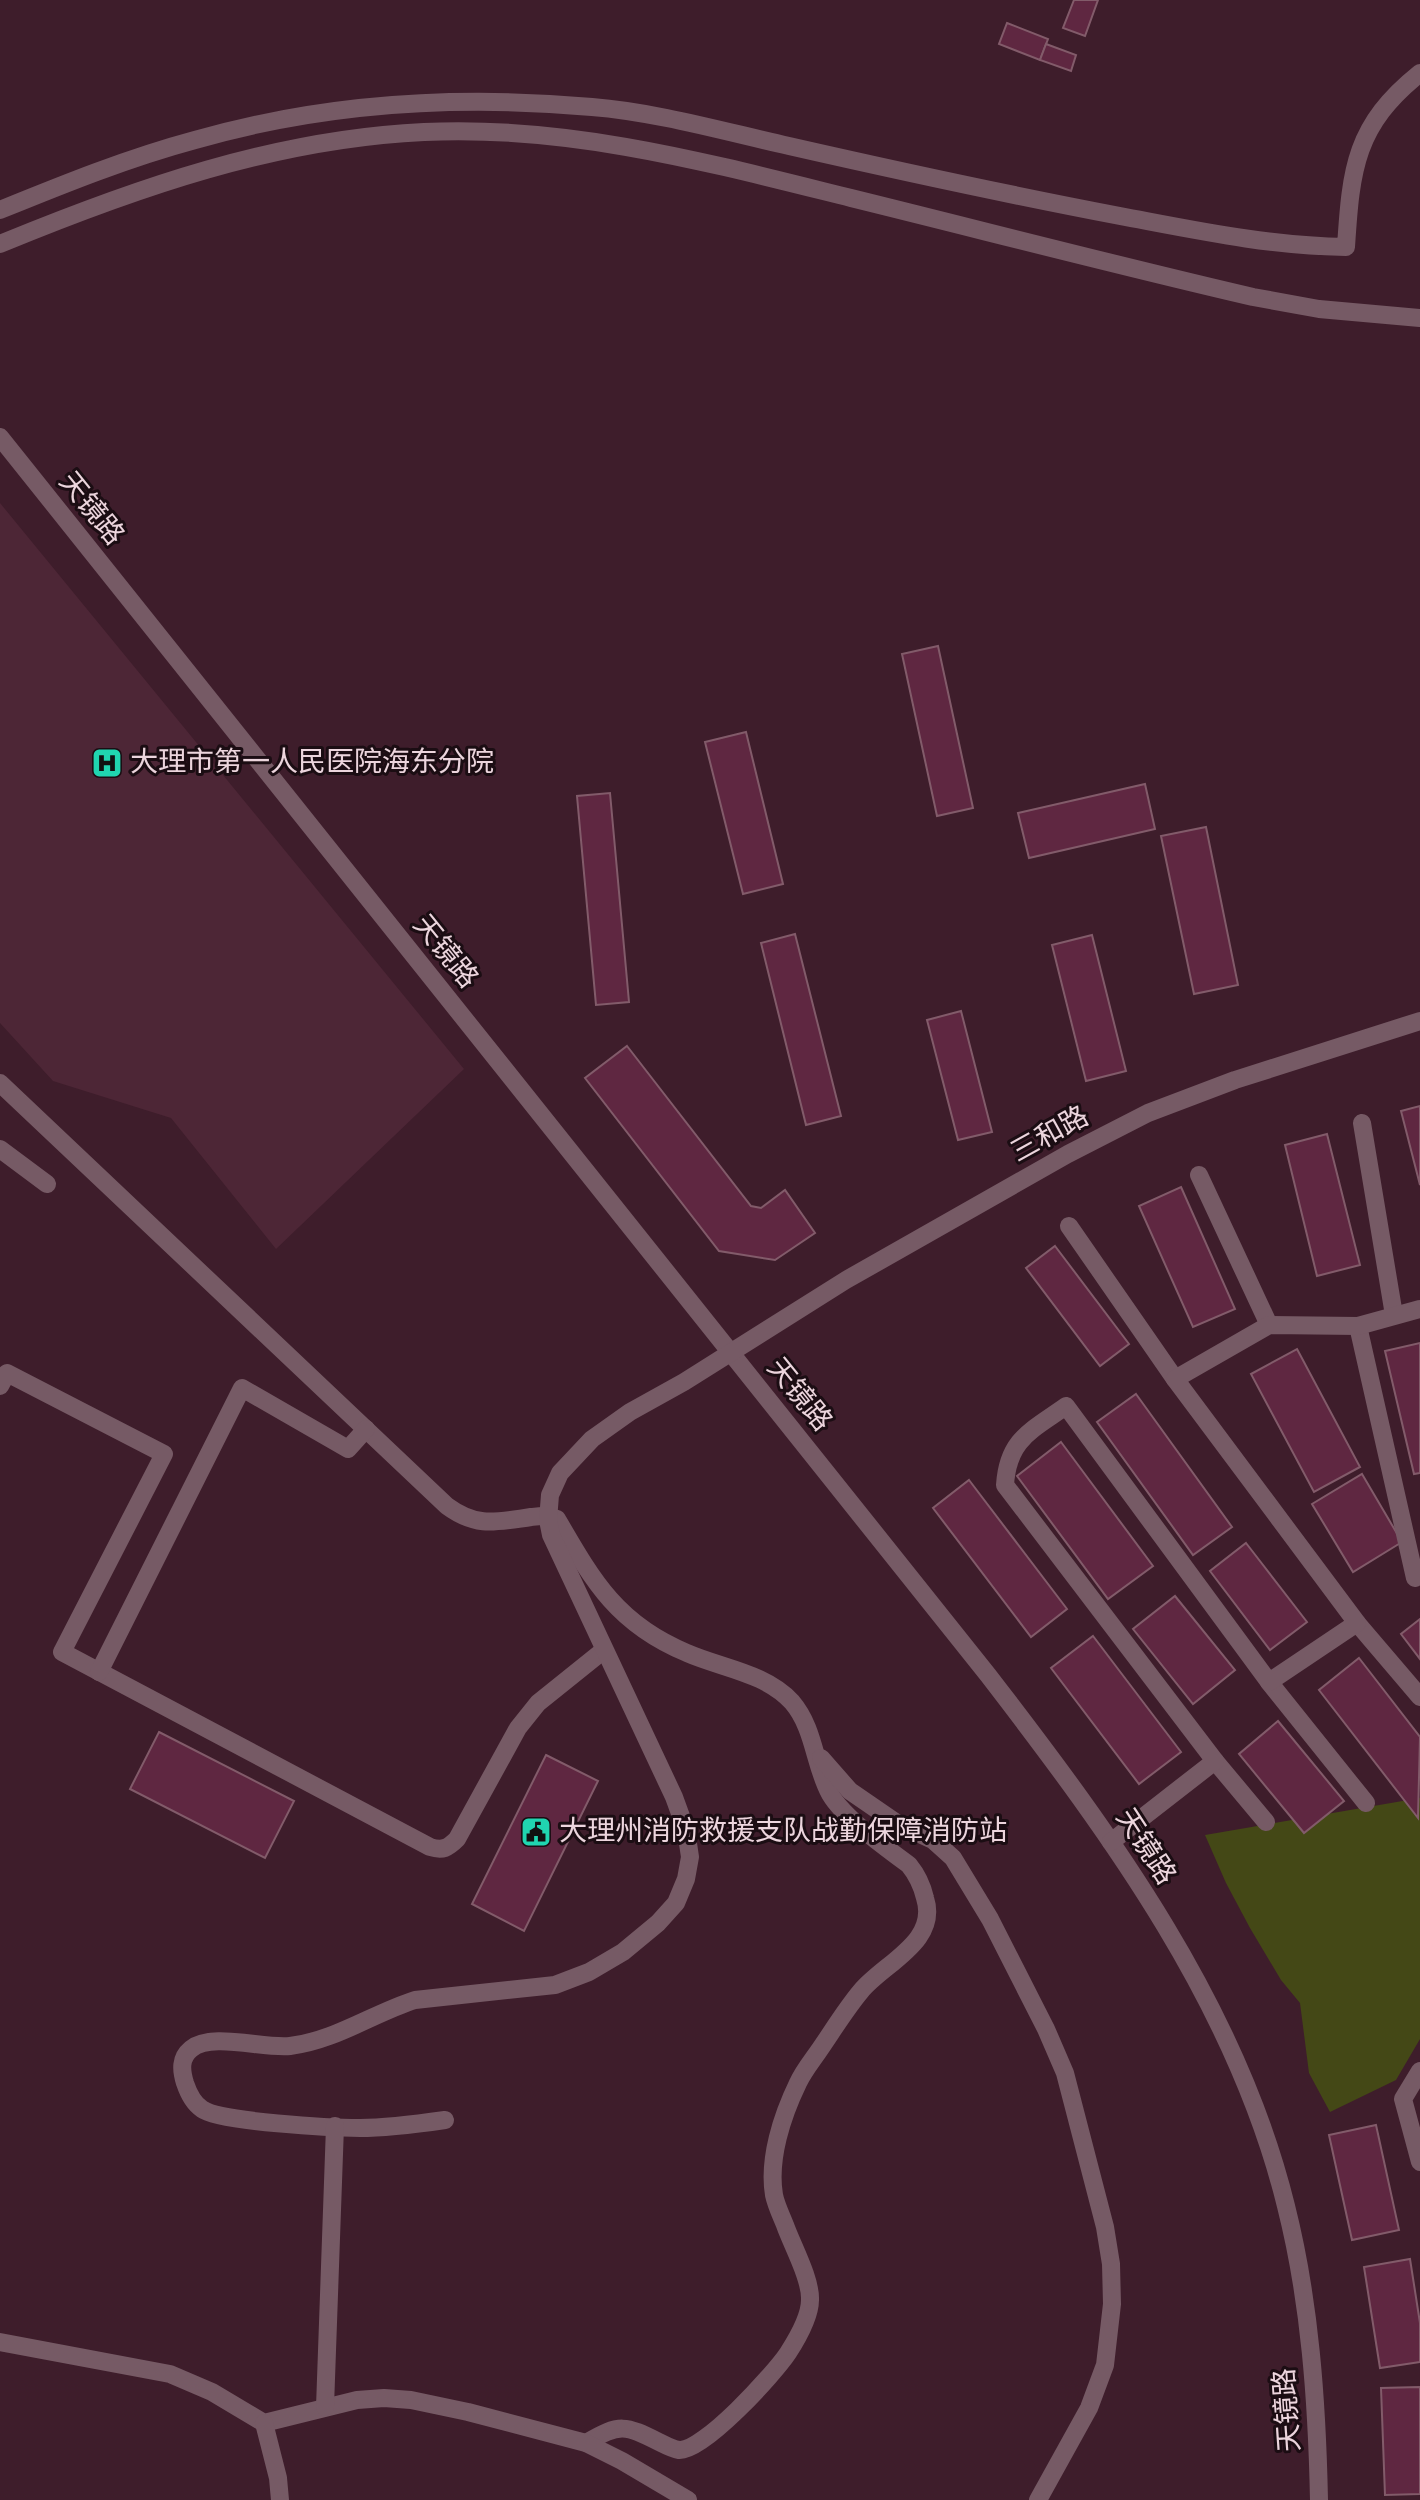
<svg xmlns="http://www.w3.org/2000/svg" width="1420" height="2500" viewBox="0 0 1420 2500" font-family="'Alegreya Sans','Noto Sans SC',sans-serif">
	<rect width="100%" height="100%" fill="#3e1d2b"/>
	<polygon fill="#4d2636" points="0,503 464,1069 276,1249 171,1118 53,1081 0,1023"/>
	<polygon fill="#444816" points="1420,1798 1420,2039 1396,2080 1330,2112 1309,2073 1300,2003 1281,1980 1250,1928 1226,1883 1205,1835"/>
	<g fill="#5f2741" stroke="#825b6a" stroke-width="2">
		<polygon points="1074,0 1098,0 1085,36 1063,28"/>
		<polygon points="1007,23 1048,39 1040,60 999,44"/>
		<polygon points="1046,44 1076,55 1071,71 1040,60"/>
		<polygon points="938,646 973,808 937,816 902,654"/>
		<polygon points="746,732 783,884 743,894 705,742"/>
		<polygon points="1145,784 1155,829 1029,858 1018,813"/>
		<polygon points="610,793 629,1002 596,1005 577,796"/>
		<polygon points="1206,827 1238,985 1194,994 1161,836"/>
		<polygon points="795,934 841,1116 806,1125 761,943"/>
		<polygon points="1092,935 1126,1071 1086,1081 1052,945"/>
		<polygon points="961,1011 992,1132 958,1140 927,1020"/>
		<polygon points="627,1046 751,1206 761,1208 785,1190 815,1233 775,1260 719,1251 585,1078"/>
		<polygon points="1420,1106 1420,1185 1401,1111"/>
		<polygon points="1327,1134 1360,1265 1317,1276 1285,1145"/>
		<polygon points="1181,1187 1235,1309 1193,1327 1139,1206"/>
		<polygon points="1055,1246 1129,1344 1100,1366 1026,1268"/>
		<polygon points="1420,1343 1420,1473 1414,1474 1385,1351"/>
		<polygon points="1297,1349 1360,1467 1314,1492 1251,1374"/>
		<polygon points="1136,1394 1232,1527 1193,1555 1097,1422"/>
		<polygon points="1061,1442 1153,1566 1108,1599 1017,1476"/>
		<polygon points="1362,1474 1402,1542 1353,1572 1312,1504"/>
		<polygon points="969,1480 1067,1609 1031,1637 933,1508"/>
		<polygon points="1246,1543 1307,1622 1270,1650 1210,1571"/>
		<polygon points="1175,1596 1235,1670 1193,1704 1133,1629"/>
		<polygon points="1420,1619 1420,1659 1401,1634"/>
		<polygon points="1093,1636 1181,1752 1139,1784 1051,1668"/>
		<polygon points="1359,1658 1420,1737 1418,1818 1319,1690"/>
		<polygon points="1278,1721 1344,1801 1304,1833 1239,1754"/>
		<polygon points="159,1732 294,1801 265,1858 130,1789"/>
		<polygon points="546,1755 598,1781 524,1931 472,1904"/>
		<polygon points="1376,2125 1399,2230 1352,2240 1329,2135"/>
		<polygon points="1410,2259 1420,2323 1420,2362 1380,2368 1364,2267"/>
		<polygon points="1420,2387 1420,2494 1385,2495 1381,2388"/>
	</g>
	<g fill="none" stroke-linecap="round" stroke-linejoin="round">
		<g stroke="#765a65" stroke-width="18">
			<path d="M0,210C64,184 128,158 195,140C324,103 459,95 592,107C656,112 726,132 789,146C899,171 1010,195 1120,216C1195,230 1269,246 1346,247C1351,168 1355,125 1420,73"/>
			<path d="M0,244C136,188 275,139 424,132C570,125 710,163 851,198C985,231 1119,266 1253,297L1319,309L1420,318"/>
			<path d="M0,437L988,1675C1112,1836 1237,2006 1286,2206C1310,2301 1317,2402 1319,2500"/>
			<path d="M0,1083L447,1506C477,1528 496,1522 531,1517C541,1516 548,1515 557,1519C593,1581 617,1624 687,1653C721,1668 766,1673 792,1702C815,1729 814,1765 830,1794C844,1818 886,1848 909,1865C918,1876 922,1885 925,1898C939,1942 884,1963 861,1991C845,2010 832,2032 818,2052C811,2062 803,2072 798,2083C782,2116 768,2159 774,2195C776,2205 781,2215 785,2225C792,2245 811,2279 810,2300C810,2317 797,2339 788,2353C774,2374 703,2452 679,2450C672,2449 665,2445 659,2442C625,2425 620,2423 586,2443"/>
			<polyline points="1362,1123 1394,1315"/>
			<polyline points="0,1149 47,1184"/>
			<polyline points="1199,1175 1269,1325"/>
			<polyline points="1069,1226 1175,1379"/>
			<polyline points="1358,1326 1415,1578"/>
			<path d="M0,1386L7,1373L164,1454L62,1652L430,1847C443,1851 448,1848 457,1839L518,1728L538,1703L604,1650"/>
			<polyline points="1357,1623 1420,1697"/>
			<polyline points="99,1672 242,1388 348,1449 366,1429"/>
			<polyline points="1269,1682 1366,1803"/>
			<polyline points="821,1758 850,1791 898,1824 933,1840 953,1858 990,1919 1046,2029 1065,2073 1105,2227 1111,2264 1112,2304 1105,2365 1089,2408 1038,2500"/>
			<polyline points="1215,1761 1266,1822"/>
			<path d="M1111,1842L1215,1761L1005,1485C1008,1439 1031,1431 1066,1406L1269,1682L1357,1623L1175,1379L1269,1325L1358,1326L1420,1309"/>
			<polyline points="1420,2071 1403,2099 1420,2162"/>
			<path d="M445,2120C417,2124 388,2128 360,2128C334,2128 219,2122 202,2109C193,2103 188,2092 185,2083C181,2070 180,2058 191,2049C211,2032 264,2049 290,2046C334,2041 374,2013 415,2000L555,1985L589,1972L623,1952L658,1923L676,1903L686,1879L690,1857L686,1830L674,1797L551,1535L548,1520L550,1495L560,1473L592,1439L630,1412L684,1382L846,1280L1068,1154L1148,1113L1235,1080L1420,1021"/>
			<polyline points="0,2342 170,2374 212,2392 264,2423 357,2400 384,2398 411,2400 468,2412 586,2443 622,2461 688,2500"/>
			<polyline points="325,2407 335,2126"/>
			<polyline points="264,2423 278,2478 280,2500"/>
		</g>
	</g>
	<defs>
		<g id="hospital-square" transform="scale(1.575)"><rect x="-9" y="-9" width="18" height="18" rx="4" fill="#20d5b0" stroke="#1b0d13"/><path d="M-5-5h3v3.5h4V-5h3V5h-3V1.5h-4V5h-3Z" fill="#111"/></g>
		<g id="civic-square" transform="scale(1.575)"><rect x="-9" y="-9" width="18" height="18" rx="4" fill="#20d5b0" stroke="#1b0d13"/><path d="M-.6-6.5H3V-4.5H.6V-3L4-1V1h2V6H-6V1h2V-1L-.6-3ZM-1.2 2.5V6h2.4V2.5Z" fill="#111"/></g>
	</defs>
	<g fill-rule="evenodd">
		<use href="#hospital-square" x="107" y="763"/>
		<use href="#civic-square" x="536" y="1832"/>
	</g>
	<g text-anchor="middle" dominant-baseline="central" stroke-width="6" stroke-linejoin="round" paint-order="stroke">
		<g font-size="28" fill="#ecd5dd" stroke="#1b0d13">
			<text transform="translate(91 509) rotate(51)">天镜路</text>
			<text transform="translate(445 952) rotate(51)">天镜路</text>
			<text transform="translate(1050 1135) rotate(-29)">三和路</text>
			<text transform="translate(799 1395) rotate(51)">天镜路</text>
			<text transform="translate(1145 1847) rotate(57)">天镜路</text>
			<text transform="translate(1288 2410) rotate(-94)">天镜路</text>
		</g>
		<g font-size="28" fill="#ecd5dd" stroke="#1b0d13" text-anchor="start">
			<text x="130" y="763">大理市第一人民医院海东分院</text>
			<text x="559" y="1832">大理州消防救援支队战勤保障消防站</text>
		</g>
	</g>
</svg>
